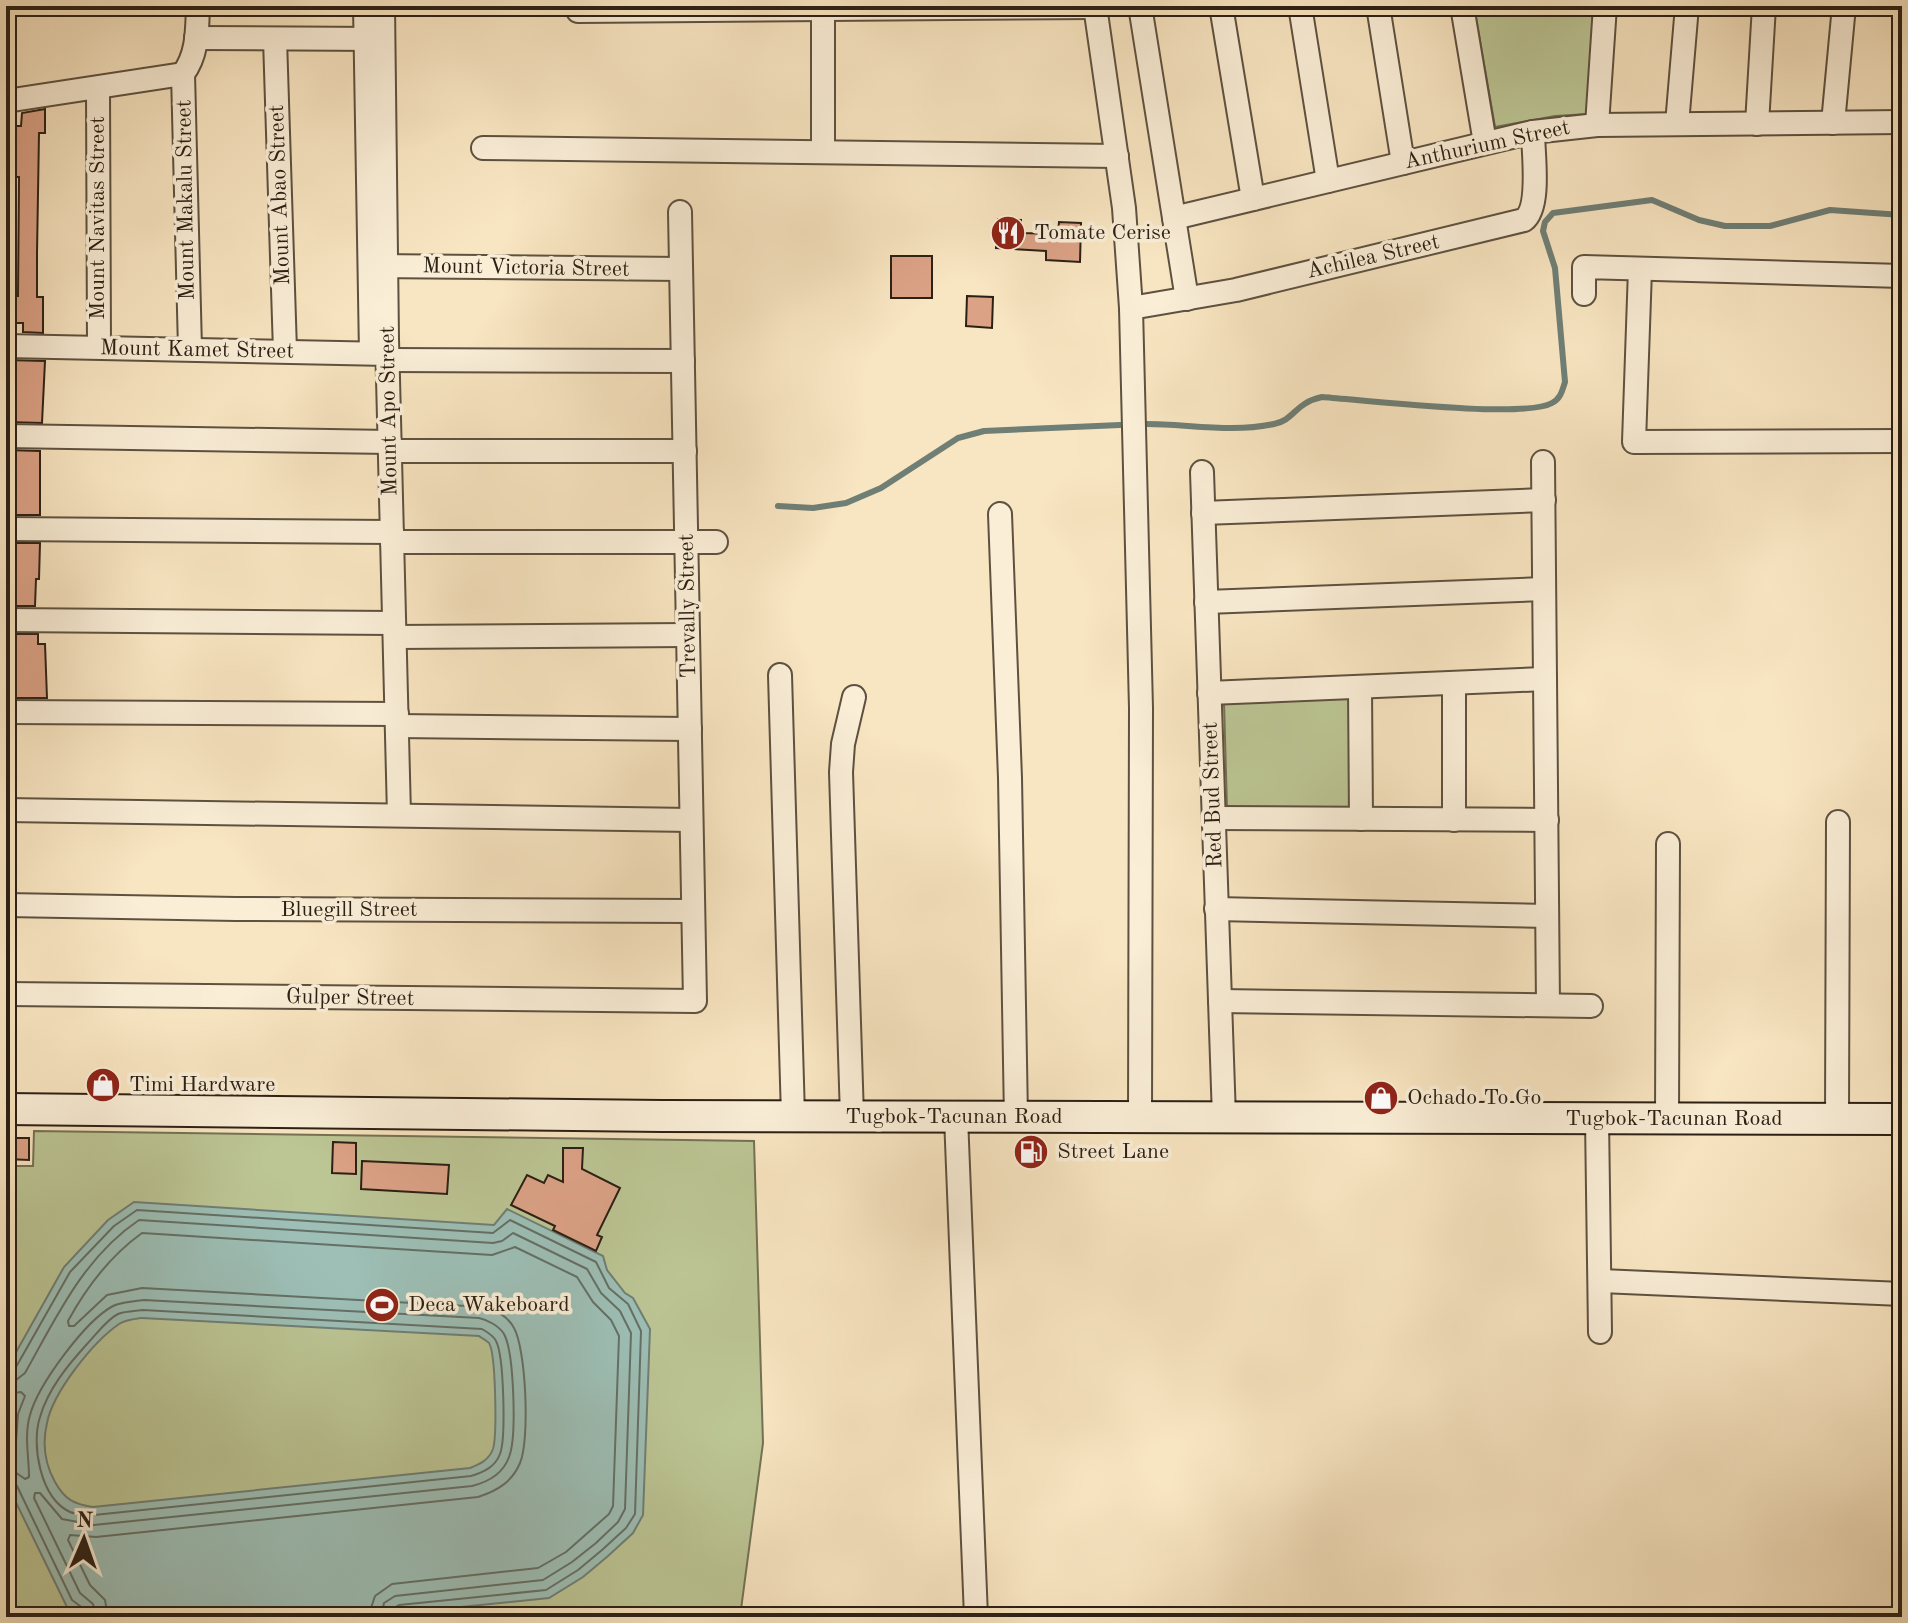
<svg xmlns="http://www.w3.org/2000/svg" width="1908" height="1623" viewBox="0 0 1908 1623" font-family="'Old Standard TT',serif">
	<rect width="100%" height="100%" fill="#f8e5c1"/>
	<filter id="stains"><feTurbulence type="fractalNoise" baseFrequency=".0025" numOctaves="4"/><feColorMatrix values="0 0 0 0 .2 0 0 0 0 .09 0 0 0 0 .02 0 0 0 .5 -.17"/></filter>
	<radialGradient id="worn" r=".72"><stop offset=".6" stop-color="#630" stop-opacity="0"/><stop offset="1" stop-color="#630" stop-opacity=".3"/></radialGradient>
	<g fill="#bcc594" stroke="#747254" stroke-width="2">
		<polygon points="1474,6 1595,6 1588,114 1555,116 1495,127"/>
		<polygon points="1349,698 1350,808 1227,808 1224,703"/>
		<polygon points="34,1131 754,1141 763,1443 740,1617 6,1617 6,1166 33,1166"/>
	</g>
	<path fill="#9dbfb6" stroke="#6f7f76" stroke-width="2" fill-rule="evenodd" d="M134,1202L494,1225L507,1209L603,1256L607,1270L625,1293L633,1298L650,1329L643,1515L633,1533L608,1556L583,1577L549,1598L362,1617H84L67,1607L6,1482V1370L64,1267L108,1220ZM142,1318L479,1336C480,1337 487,1341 489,1343C496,1354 497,1436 493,1449C489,1460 480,1464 470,1468L93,1507C74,1504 65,1500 55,1482C45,1464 42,1444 47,1423C53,1392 93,1342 119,1324C125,1320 134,1319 142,1318Z"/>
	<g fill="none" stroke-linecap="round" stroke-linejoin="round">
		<g stroke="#647066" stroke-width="2">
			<path d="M143,1310L482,1329C487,1332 493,1335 496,1341C504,1356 506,1438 500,1454C495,1467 484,1472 471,1476L94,1515C87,1514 76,1515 70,1512C40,1498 31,1444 40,1417C48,1389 68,1365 87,1344C96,1335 106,1320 118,1314C125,1311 136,1311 143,1310Z"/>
			<polyline points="6,1372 16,1367 70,1272 114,1226 137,1210 493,1233 510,1220 596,1262 609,1288 628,1304 641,1331 635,1514 626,1528 602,1550 578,1570 546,1590 399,1605 392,1609 391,1617"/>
			<path d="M6,1382L16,1380L25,1373C57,1316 84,1257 139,1220L493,1243L502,1241L513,1233L587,1269L601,1293L620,1311L631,1333L625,1509L618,1522L596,1543L572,1562L543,1580L395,1596L384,1603L381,1617"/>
			<polyline points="6,1394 21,1392 25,1396 18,1414 15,1456 6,1459"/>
			<path d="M6,1471L15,1472L25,1479L29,1477C29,1457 24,1435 30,1415C38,1385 85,1321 113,1306C121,1302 134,1301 144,1300L479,1318C488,1320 499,1326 504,1334C514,1352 517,1437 509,1457C503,1474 488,1482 472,1486L94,1525L62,1519L40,1493H35L34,1498L80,1593L93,1604L96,1617"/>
			<polyline points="6,1481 17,1486 72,1600 84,1609 86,1617"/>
			<path d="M108,1617L105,1600L90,1585L68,1540L70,1535L96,1537L478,1497C497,1491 512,1482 520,1463C530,1440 526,1349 514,1328C508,1317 496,1310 485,1307L142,1288L107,1295L74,1326H69L68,1321C86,1288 110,1256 142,1233L492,1255L515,1247L577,1277L593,1302L611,1320L619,1336L613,1506L609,1514L566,1552L538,1568L392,1584L375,1596L368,1617"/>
		</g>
		<g stroke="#6f7f76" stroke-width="6">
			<path d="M1146,424C1187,424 1233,433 1274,424C1295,420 1294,403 1322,397C1362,400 1525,419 1552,403C1561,398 1562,391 1565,382L1555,268L1543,231L1545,222L1553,213L1652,200L1699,220L1725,226H1770L1830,210L1902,215"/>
			<polyline points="778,506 813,508 846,503 881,488 958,438 984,431 1120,425"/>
			<polyline points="1867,1617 1902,1616"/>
		</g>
	</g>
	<g fill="#dca286" stroke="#2b2015" stroke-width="2">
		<polygon points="45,109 45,133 39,133 37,253 37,297 43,297 43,333 23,332 23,323 7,323 8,296 18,296 19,177 13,177 15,126 21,126 22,113"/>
		<polygon points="998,219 1021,220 1021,233 1058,234 1059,222 1081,223 1080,262 1046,260 1046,251 996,248"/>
		<rect x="891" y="256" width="41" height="42"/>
		<polygon points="967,296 993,297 992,328 966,326"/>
		<polygon points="6,360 45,361 42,423 6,422"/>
		<polygon points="6,450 40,451 40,515 6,515"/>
		<polygon points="16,543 40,543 39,579 36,579 35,606 6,606 6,550 16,550"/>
		<polygon points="11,634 38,634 38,644 45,644 47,698 6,698 6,644 11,644"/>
		<polygon points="6,1138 29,1138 29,1160 6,1159"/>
		<polygon points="333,1142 356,1143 356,1174 332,1173"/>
		<polygon points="563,1148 583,1148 582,1169 620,1188 597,1235 602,1237 596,1251 553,1230 555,1226 511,1205 527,1175 544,1183 548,1175 563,1182"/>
		<polygon points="362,1161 449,1165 447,1194 361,1189"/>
	</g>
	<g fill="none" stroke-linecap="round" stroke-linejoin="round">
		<g stroke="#5e5140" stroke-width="26">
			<g id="street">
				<polyline points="365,6 371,353"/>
				<polyline points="383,6 387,339 399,815"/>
				<polyline points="1095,6 1124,208 1131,308 1141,708 1140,1117"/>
				<polyline points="1140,6 1187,299"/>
				<polyline points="1221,6 1253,199"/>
				<polyline points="1300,6 1328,181"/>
				<polyline points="1378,6 1403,163"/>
				<polyline points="1462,6 1485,143"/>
				<polyline points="823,9 823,152"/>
				<polyline points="578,11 1095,7"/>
				<polyline points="196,38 379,39"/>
				<polyline points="275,39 285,351"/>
				<polyline points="98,88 99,347"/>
				<polyline points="6,101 183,74"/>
				<polyline points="1833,123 1844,6"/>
				<polyline points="1677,124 1687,6"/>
				<polyline points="1757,124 1764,6"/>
				<polyline points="1597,125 1605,6"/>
				<polyline points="483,148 1117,156"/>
				<polyline points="1174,218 1533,132 1597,125 1902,122"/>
				<polyline points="374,266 681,269"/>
				<polyline points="1640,269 1634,442 1902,441"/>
				<polyline points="1584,294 1584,267 1902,276"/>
				<path d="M1131,308L1236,290L1524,220C1541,207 1533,153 1533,132"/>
				<polyline points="6,346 388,354"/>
				<path d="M190,349L183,74C198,54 197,30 198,6"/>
				<polyline points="388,360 683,361"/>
				<polyline points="6,436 390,442"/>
				<polyline points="390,451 685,451"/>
				<polyline points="1543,462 1548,1005"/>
				<polyline points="1202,472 1224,1118"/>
				<polyline points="1203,513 1544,500"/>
				<polyline points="1000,514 1010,778 1016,1118"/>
				<polyline points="6,529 392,532"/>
				<polyline points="392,542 716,542"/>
				<polyline points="1206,602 1544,589"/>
				<polyline points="6,620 394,623"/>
				<polyline points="395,637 688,635"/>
				<polyline points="780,675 793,1116"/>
				<polyline points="1454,683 1454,820"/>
				<polyline points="1360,687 1361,819"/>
				<polyline points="1209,693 1545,679"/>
				<polyline points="6,712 397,714"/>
				<polyline points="397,726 690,729"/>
				<polyline points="6,810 691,820"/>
				<polyline points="1214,818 1547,820"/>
				<polyline points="6,905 236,909 693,911"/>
				<polyline points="1216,909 1547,916"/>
				<polyline points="6,994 695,1001 680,212"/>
				<polyline points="1220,1001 1591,1006"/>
				<polyline points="852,1117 841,772 843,744 854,697"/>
				<polyline points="956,1117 976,1617"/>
				<polyline points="1667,1118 1668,844"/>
				<polyline points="1597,1119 1600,1332"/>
				<polyline points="1837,1119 1838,822"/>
				<polyline points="1601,1281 1902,1294"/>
			</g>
		</g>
		<g stroke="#2b2015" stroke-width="34">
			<polyline id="secondary" points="6,1109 662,1116 1902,1119"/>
		</g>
		<use href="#street" stroke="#faeed7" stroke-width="22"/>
		<use href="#secondary" stroke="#faeed7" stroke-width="30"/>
	</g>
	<defs>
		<g id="restaurant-disc" transform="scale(1.8)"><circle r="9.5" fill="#8f2418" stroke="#faeed7"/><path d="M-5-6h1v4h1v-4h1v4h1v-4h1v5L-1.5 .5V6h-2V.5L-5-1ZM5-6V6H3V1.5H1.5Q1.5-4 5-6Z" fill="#fff"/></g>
		<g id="shop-disc" transform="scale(1.8)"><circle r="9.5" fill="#8f2418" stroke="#faeed7"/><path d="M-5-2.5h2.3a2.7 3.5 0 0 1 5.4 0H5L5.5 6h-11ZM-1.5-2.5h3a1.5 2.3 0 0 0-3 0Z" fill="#fff"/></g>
		<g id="fuel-disc" transform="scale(1.8)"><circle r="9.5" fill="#8f2418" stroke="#faeed7"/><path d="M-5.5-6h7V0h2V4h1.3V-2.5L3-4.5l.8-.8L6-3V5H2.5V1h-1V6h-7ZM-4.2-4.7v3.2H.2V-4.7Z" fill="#fff"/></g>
		<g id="stadium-disc" transform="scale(1.8)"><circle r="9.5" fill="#8f2418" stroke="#faeed7"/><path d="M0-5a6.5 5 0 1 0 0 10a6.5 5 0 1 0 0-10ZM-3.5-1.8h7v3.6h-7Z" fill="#fff"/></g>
	</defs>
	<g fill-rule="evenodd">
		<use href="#restaurant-disc" x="1008" y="233"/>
		<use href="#shop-disc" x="103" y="1085"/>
		<use href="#shop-disc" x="1381" y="1098"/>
		<use href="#fuel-disc" x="1031" y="1152"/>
		<use href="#stadium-disc" x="382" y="1305"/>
	</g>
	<g text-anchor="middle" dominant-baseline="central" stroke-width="7" stroke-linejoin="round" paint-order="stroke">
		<g font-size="22" fill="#2b2015" stroke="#faeed7">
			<text transform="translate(1487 145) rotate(-12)">Anthurium Street</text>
			<text transform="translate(280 195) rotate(-92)">Mount Abao Street</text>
			<text transform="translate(186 200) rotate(-91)">Mount Makalu Street</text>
			<text transform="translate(98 218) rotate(-90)">Mount Navitas Street</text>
			<text transform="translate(1373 257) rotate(-13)">Achilea Street</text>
			<text transform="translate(526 268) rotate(1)">Mount Victoria Street</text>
			<text transform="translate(197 350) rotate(1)">Mount Kamet Street</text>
			<text transform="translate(389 411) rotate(-91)">Mount Apo Street</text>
			<text transform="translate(688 606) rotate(-91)">Trevally Street</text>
			<text transform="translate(1213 795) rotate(-92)">Red Bud Street</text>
			<text x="349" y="910">Bluegill Street</text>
			<text transform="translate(350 998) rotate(1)">Gulper Street</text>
			<text x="954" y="1117">Tugbok-Tacunan Road</text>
			<text x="1674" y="1119">Tugbok-Tacunan Road</text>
		</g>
		<g font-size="22" fill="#2b2015" stroke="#faeed7" text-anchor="start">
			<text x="1034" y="233">Tomate Cerise</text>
			<text x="129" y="1085">Timi Hardware</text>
			<text x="1407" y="1098">Ochado To Go</text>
			<text x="1057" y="1152">Street Lane</text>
			<text x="408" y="1305">Deca Wakeboard</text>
		</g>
	</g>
	<rect width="1908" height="1623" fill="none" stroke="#f8e5c1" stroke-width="32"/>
	<rect x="8" y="8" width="1892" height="1607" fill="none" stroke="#2b2015" stroke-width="4"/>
	<rect x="16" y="16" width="1876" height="1591" fill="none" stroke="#2b2015" stroke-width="2"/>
	<g transform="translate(84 1539) rotate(2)" stroke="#faeed7" stroke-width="6" paint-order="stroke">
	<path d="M0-6L14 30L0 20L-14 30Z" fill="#2b2015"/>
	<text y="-12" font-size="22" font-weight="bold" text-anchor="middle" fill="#2b2015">N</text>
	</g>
	<rect width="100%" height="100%" filter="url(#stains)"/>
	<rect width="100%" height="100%" fill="url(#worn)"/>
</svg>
